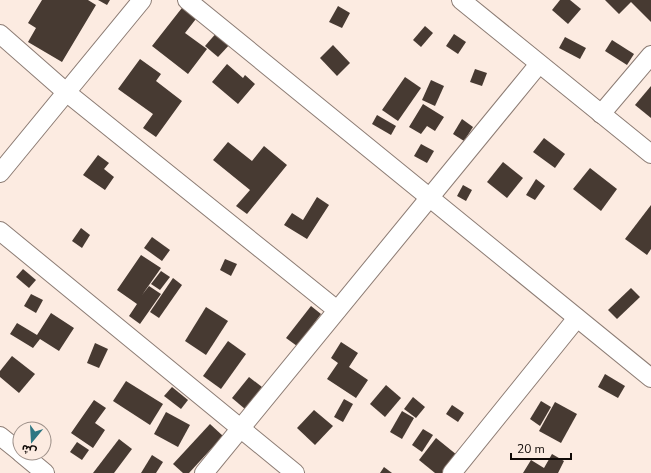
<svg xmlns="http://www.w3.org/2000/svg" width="651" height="473" viewBox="0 0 651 473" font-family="'Nunito Sans','Noto Sans Arabic',sans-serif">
	<rect width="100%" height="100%" fill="#fcebe1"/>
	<g fill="#473a32">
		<polygon points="42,0 88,0 96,5 62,62 28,42 36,28 28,23"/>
		<polygon points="98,0 110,0 107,5"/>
		<polygon points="560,0 570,0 581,9 568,24 552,10"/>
		<polygon points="605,0 651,0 651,22 631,2 619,14"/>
		<polygon points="185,4 199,15 185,33 207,49 188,74 152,46"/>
		<polygon points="338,6 350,13 342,28 329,22"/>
		<polygon points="425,26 433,33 421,47 413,40"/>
		<polygon points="218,31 232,42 218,57 205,46"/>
		<polygon points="454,34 466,42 458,54 446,46"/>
		<polygon points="565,37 586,48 580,59 559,48"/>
		<polygon points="612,40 634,54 627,65 605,51"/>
		<polygon points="333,45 350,63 337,76 320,58"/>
		<polygon points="140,59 161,74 156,81 182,101 156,137 143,128 153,114 118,89"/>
		<polygon points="227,64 243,78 245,75 255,84 238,104 212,82"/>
		<polygon points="475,69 487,73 482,86 470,82"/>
		<polygon points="405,77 421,88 398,121 382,110"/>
		<polygon points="431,80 444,86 435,106 422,100"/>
		<polygon points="651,86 651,118 635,105"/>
		<polygon points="423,104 444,117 435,131 427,126 421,134 409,127"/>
		<polygon points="377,115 396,126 391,135 372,124"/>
		<polygon points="462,119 473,127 464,141 453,134"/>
		<polygon points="544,138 565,154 555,168 533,152"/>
		<polygon points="228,142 252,161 264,146 287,165 247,214 236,206 250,190 213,160"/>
		<polygon points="421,144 434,151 427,163 414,156"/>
		<polygon points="98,155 109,163 104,169 114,177 105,190 83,175"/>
		<polygon points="503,162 523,178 507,198 487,182"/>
		<polygon points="590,168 617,189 601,211 573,189"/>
		<polygon points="536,179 545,186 535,200 526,195"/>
		<polygon points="463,185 472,190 466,201 457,196"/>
		<polygon points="317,197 329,205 307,239 284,225 292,213 303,220"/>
		<polygon points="651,205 651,249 647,255 625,239"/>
		<polygon points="81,228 90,235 82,248 72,241"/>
		<polygon points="152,237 170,250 162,261 144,248"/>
		<polygon points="141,255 161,268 142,295 149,286 161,294 140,324 129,316 137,304 117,290"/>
		<polygon points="225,259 237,264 231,276 220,270"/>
		<polygon points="23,269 36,280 29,288 16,277"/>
		<polygon points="161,271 170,277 160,290 151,284"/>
		<polygon points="173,278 182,285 159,318 150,312"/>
		<polygon points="631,288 640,297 617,319 608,310"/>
		<polygon points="31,294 43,300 36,313 24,306"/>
		<polygon points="311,306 321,314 297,346 286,338"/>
		<polygon points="206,307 228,321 206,355 185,341"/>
		<polygon points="51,313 74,328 59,351 40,339 33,348 10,334 17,323 37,335"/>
		<polygon points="228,341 246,354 221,389 203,376"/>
		<polygon points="341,342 358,353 349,367 368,380 356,398 327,379 338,363 331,358"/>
		<polygon points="95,343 108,349 99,368 87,363"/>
		<polygon points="12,356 35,374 19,393 0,377 0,371"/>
		<polygon points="605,374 625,386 618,398 598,387"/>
		<polygon points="249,377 262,387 245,409 232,398"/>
		<polygon points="126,381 163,404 150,425 113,401"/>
		<polygon points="386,385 401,398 385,417 370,404"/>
		<polygon points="172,387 188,400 181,409 164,396"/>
		<polygon points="413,397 425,407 416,418 404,409"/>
		<polygon points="344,399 353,404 343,422 334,417"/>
		<polygon points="94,400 106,408 95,423 105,430 93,448 71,433"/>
		<polygon points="541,401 551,407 540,426 530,419"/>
		<polygon points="555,402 577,414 561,443 539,431"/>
		<polygon points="452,405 464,413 458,422 446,414"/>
		<polygon points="314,410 333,426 315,445 297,428"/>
		<polygon points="402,411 414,418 402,439 390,432"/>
		<polygon points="166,412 190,425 178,447 154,434"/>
		<polygon points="210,424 223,436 189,473 183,473 173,464"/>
		<polygon points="423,429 433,435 422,452 412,445"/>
		<polygon points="436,438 457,455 443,473 435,473 419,460"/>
		<polygon points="119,439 132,449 114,473 93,473"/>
		<polygon points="77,442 89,450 82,460 70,452"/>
		<polygon points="552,454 564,461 558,473 523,473 531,460 544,468"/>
		<polygon points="152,455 163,462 156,473 141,473"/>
		<polygon points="384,467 392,473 380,473"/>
	</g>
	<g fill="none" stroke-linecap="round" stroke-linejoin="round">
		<g stroke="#8c7c74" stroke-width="20">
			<g id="minor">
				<polyline points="187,0 651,378"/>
				<polyline points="461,0 651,154"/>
				<polyline points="0,34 66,92 337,310"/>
				<polyline points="601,114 651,55"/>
				<polyline points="0,173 142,0"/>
				<polyline points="0,231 295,473"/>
				<polyline points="0,436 20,452"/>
				<polyline points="21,453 45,473"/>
				<polyline points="204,473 539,64"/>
				<polyline points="452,473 577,318"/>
			</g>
		</g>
		<use href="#minor" stroke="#fff" stroke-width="18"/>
	</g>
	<g transform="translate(32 441) rotate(198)"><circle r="19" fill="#fcebe1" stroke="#9e918a"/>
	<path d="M0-3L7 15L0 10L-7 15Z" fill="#2f7682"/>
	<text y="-6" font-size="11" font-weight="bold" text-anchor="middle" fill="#100a07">ش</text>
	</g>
	<path d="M511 453v6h60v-6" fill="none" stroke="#100a07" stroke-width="2"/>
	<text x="517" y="453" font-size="12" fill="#100a07" stroke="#fcebe1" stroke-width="3" paint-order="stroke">20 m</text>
</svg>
